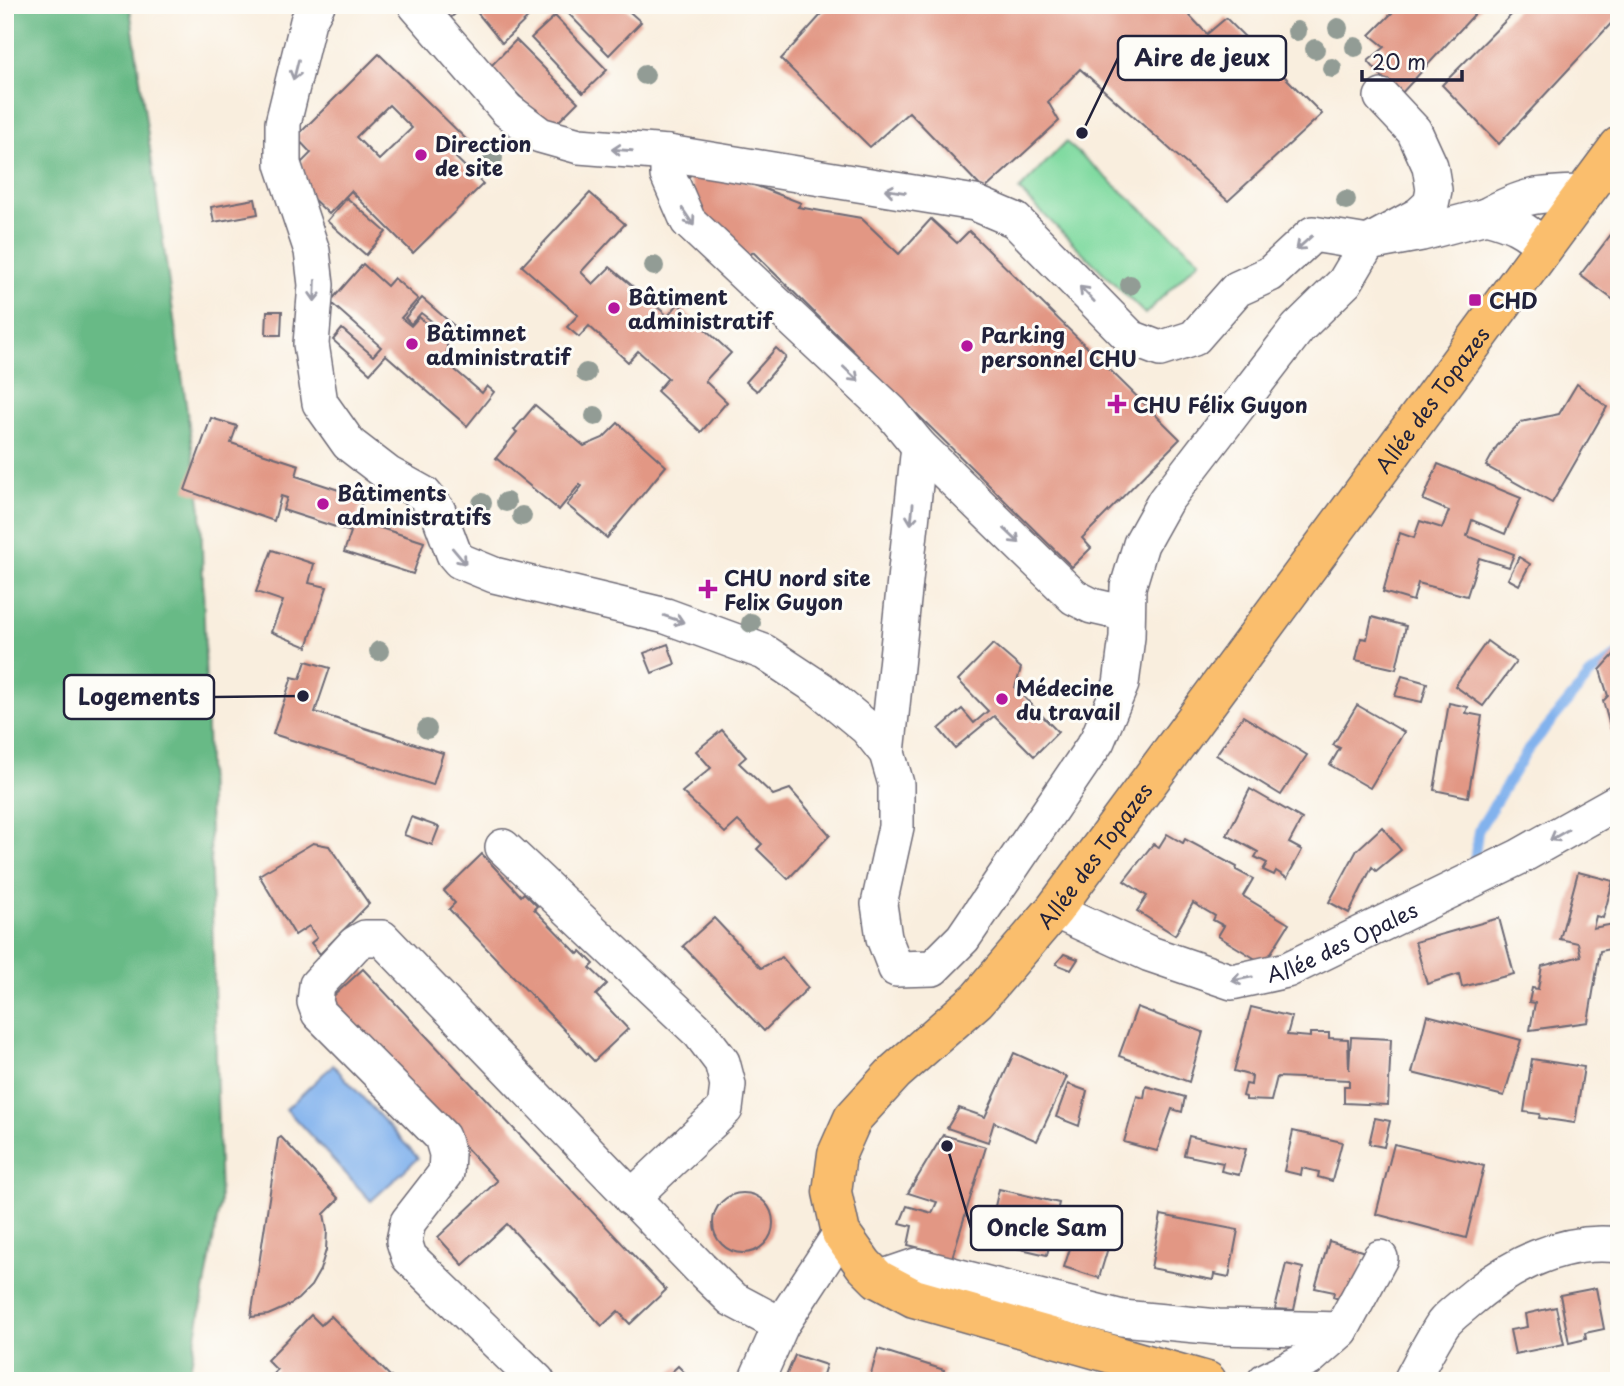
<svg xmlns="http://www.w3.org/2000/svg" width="1624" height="1386" viewBox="0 0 1624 1386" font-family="'Playpen Sans',sans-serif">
	<rect width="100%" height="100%" fill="#fdfcf7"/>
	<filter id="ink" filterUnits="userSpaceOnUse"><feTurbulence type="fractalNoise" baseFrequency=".0143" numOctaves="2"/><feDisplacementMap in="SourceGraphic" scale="14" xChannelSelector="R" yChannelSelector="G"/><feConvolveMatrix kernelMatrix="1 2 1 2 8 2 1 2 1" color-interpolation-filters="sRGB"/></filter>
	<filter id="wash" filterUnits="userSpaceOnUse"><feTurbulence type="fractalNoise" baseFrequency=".00686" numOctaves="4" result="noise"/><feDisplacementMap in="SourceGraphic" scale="28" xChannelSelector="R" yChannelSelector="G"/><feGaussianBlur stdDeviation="1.57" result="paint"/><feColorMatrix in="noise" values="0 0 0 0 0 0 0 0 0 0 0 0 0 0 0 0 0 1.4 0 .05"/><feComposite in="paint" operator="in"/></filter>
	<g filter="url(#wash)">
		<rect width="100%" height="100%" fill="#f9eede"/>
		<polygon fill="#80daa0" stroke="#517e6e" stroke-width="2" points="1066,142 1200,260 1145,314 1019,190"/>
		<polygon fill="#68ba86" stroke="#456e60" stroke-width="2" points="5,5 133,5 130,8 201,510 220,1203 188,1381 5,1381"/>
		<polygon fill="#82b2ed" stroke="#526a94" stroke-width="2" points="333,1065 418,1158 371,1201 286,1109"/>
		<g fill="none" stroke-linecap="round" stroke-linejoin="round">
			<polyline stroke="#82b2ed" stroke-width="10" points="1473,871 1478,831 1528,750 1590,675 1616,656"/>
		</g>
		<g id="blocks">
			<g fill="#e29784" fill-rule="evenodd">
				<polygon points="426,5 466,5 443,24"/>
				<polygon points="471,5 541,5 502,43"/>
				<polygon points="564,5 622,5 641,22 609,55 562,7"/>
				<polygon points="830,5 1180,5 1207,34 1226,18 1322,114 1228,201 1080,69 1048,102 1059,121 984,190 909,112 870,147 781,59"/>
				<polygon points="1400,5 1483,5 1399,96 1368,61 1385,47 1370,35"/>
				<polygon points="1521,5 1619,5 1619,15 1499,144 1442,85"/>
				<polygon points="555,16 607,70 583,93 531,38"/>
				<polygon points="516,40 578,102 552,128 490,67"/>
				<path d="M379,54L469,142L455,157L483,184L413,253L351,191L329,214L308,194L301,163L311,153L296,137ZM389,105L412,128L379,160L356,137Z"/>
				<polygon points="705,166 801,203 798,207 861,218 899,254 931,219 957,243 969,231 1180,439 1082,538 1091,548 1072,567 753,252 745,260 681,205 694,190 688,177"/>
				<polygon points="590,193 625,224 581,272 593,284 610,267 668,316 678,304 731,353 705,381 727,402 701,432 657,391 668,378 638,351 628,362 589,326 579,337 567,327 578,315 522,266"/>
				<polygon points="347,198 386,232 366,255 327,221"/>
				<polygon points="255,199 258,214 214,222 211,207"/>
				<polygon points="1619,224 1619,304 1580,275"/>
				<polygon points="363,264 387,286 394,278 418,299 401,318 411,326 419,317 447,341 447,363 482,393 487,386 494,392 467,426 386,355 370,373 333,340 342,329 373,356 381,347 330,302"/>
				<polygon points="422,298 466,336 460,343 421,313 411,324 405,318"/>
				<polygon points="267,311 282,311 281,335 266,335"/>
				<polygon points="776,348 786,357 757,391 746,382"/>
				<polygon points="1577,384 1607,407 1552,503 1486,466 1497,446 1521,422 1559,414"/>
				<polygon points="535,405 584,446 603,438 618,423 666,466 607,538 567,505 582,486 580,484 559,510 496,458 517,432 514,430"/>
				<polygon points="211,418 237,426 231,443 299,465 296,476 363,498 356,520 424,542 413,574 344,552 351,532 283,510 287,498 281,496 274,521 185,490"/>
				<polygon points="1438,464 1521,498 1505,534 1472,520 1467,536 1514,554 1509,567 1479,558 1467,596 1418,583 1413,601 1383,592 1400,533 1414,538 1420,521 1442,528 1449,511 1423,500"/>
				<polygon points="272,550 314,564 309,583 327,587 307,647 271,632 283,601 256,592"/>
				<polygon points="1519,557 1530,564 1519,585 1508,579"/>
				<polygon points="1372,617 1406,626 1396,669 1356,660 1361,638 1367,639"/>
				<polygon points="1487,641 1516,662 1483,706 1455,686"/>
				<polygon points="668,644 675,664 652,673 644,653"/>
				<polygon points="993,644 1021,668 1015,688 1058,732 1034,756 994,716 955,748 939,729 962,709 974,723 988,711 958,680"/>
				<polygon points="1619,649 1619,755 1618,755 1603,701 1608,696 1600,670"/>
				<polygon points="306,661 330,668 315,712 443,753 433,785 273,734 292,677 300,679"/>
				<polygon points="1402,676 1427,683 1422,702 1395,696"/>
				<polygon points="1449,703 1468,707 1466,713 1482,716 1468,797 1434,790"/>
				<polygon points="1357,705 1404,732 1370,788 1330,765 1340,748 1333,745"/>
				<polygon points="1243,716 1307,755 1281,795 1216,755"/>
				<polygon points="722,730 746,757 739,763 773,795 790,789 830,835 788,879 757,849 762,844 738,821 725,833 682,792 711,768 696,751"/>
				<polygon points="1250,789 1302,819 1289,843 1302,850 1287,878 1276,871 1274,875 1263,870 1267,863 1255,857 1258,852 1227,835"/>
				<polygon points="411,817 439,827 432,845 404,835"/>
				<polygon points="1382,827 1401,850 1376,871 1372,867 1349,913 1329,902 1357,850"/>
				<polygon points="1167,834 1183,843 1185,839 1237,867 1236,870 1253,879 1243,896 1289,924 1264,964 1218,936 1224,926 1213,920 1215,916 1193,903 1175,935 1137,911 1147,896 1124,881 1153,844 1159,847"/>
				<polygon points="313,843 329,846 369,904 320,954 311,943 317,938 309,926 295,935 259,875"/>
				<polygon points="482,854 521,896 524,893 537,906 534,909 578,954 581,951 594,964 590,968 607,984 596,995 628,1029 594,1061 449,909 455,903 444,891"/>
				<polygon points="1578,872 1613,881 1603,918 1596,916 1593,928 1619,923 1619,947 1600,951 1588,1022 1530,1030 1535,1003 1529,1002 1532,988 1538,989 1542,966 1581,956 1578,943 1560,939"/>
				<polygon points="714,918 761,968 782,957 808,988 764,1031 683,946"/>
				<polygon points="1499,918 1514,974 1462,987 1459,974 1427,984 1415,942"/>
				<polygon points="1064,954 1078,959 1071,970 1056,964"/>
				<polygon points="363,969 666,1290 630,1324 618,1311 602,1326 507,1224 463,1265 438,1237 497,1181 329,1000"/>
				<polygon points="1137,1007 1203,1032 1189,1082 1119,1056"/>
				<polygon points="1251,1007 1292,1017 1287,1035 1310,1037 1310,1033 1329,1033 1329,1038 1348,1039 1349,1070 1351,1037 1391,1039 1388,1105 1344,1103 1344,1086 1349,1086 1349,1080 1277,1077 1271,1101 1246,1100 1246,1097 1243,1096 1246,1084 1251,1085 1252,1076 1234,1071"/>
				<polygon points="1427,1015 1521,1040 1504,1096 1412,1073"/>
				<polygon points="1014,1053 1067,1077 1037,1141 994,1122 988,1142 947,1128 959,1108 985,1117"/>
				<polygon points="1532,1059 1584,1067 1575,1123 1539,1118 1540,1114 1524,1112"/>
				<polygon points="1068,1084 1087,1091 1079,1126 1056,1117"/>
				<polygon points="1146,1086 1185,1097 1182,1112 1172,1109 1157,1151 1124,1142 1137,1096 1144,1098"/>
				<polygon points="1375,1118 1390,1121 1384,1147 1369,1144"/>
				<polygon points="1293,1131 1342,1142 1332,1181 1318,1177 1319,1172 1302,1168 1301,1175 1284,1171"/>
				<polygon points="943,1135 986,1147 951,1261 932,1257 933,1251 908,1245 912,1226 900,1223 907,1206 932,1213 937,1202 908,1193"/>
				<polygon points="1189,1136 1246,1149 1239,1175 1221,1171 1223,1163 1184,1155"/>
				<polygon points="281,1137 339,1199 324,1214 327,1230 326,1250 320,1270 311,1286 298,1299 284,1308 268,1315 251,1317 278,1139"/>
				<polygon points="1394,1144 1484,1166 1466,1238 1376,1214"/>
				<polygon points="999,1189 1059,1203 1047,1255 987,1241"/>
				<circle cx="743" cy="1223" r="30"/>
				<polygon points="1161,1215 1238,1230 1229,1277 1214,1274 1213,1280 1151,1268"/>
				<polygon points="1079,1221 1113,1231 1099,1278 1064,1267"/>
				<polygon points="1329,1241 1365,1252 1352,1303 1333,1297 1334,1292 1315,1288"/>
				<polygon points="1286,1264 1303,1268 1294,1310 1275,1309"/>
				<polygon points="1596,1288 1604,1329 1585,1333 1586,1339 1569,1343 1560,1295"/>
				<polygon points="1556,1307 1564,1344 1515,1354 1510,1330 1527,1327 1525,1314"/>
				<polygon points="311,1315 321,1325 331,1316 395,1381 281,1381 274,1373 277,1370 267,1360"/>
				<polygon points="878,1349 944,1370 941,1381 869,1381"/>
				<polygon points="795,1355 826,1365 821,1381 784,1381"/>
				<polygon points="678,1366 693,1381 665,1381 664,1379"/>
			</g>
		</g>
	</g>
	<g filter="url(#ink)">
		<use href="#blocks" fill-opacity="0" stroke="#6d6974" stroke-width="2"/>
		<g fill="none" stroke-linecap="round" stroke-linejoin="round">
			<g stroke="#6d6974" stroke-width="38">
				<g id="minor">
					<polyline points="317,5 308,21 283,123 283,164 312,251 316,285 311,344 320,403 349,444 388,474 424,494 438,511 454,554 460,561 494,575 666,616 764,652 820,689 867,728 887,753 896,784 896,827 879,904 884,938 896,969 933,968 963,938 1097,741 1121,684 1127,637 1128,587 1141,544 1165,501 1298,328 1345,282 1368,243 1419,215 1431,204 1434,190 1430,166 1414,131 1382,97"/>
					<polyline points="416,5 507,110 540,135 579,146 668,153 975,203 1015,220 1131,338 1160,349 1194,338 1237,289 1270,274 1313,234 1368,243 1422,233 1486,216"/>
					<polyline points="668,153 668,175 688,221 891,412 919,446 1074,597 1092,606 1127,614"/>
					<path d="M1544,247C1524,228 1512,223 1486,216C1526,194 1539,194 1584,193"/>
					<polyline points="887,753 919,446"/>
					<polyline points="503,847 700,1033 722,1062 728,1085 725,1109 631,1198"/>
					<path id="s1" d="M1054,910L1150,954L1232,982L1287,970L1519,857L1619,801"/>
					<polyline points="878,1279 916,1266 1122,1318 1218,1327 1341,1330"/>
					<polyline points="537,1381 409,1257 404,1241 408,1222 446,1173 447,1154 442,1137 319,1013 315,1002 317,985 355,944 365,938 382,938 701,1269 732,1299 781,1325"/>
					<polyline points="756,1381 781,1325 841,1233"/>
					<polyline points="1265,1381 1308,1359 1341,1330 1380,1258"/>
					<path d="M1411,1381C1421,1362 1431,1342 1443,1324C1449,1316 1459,1309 1467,1302C1509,1266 1562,1238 1619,1245"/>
				</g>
			</g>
			<g stroke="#6d6974" stroke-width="41">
				<g id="major">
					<path id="s2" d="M1207,1381L914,1298L878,1279L864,1265L841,1233L832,1192L837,1154L853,1118L895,1072L977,1000L1054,910L1619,146"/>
				</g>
			</g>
			<use href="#minor" stroke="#fff" stroke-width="35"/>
			<use href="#major" stroke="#fabe6d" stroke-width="38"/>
		</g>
		<g fill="#929c95">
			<circle cx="1338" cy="28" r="10"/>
			<circle cx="1297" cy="31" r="10"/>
			<circle cx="1355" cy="47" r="10"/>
			<circle cx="1315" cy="49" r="10"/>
			<circle cx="1332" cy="68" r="10"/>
			<circle cx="645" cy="75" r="10"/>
			<circle cx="493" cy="158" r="10"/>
			<circle cx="1346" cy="200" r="10"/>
			<circle cx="654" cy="266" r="10"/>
			<circle cx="1130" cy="285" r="10"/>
			<circle cx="586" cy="373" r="10"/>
			<circle cx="595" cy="416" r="10"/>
			<circle cx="506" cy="502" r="10"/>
			<circle cx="482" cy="503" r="10"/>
			<circle cx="522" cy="516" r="10"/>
			<circle cx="751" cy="623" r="10"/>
			<circle cx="379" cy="651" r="10"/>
			<circle cx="427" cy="729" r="10"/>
		</g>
		<defs><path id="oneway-shaft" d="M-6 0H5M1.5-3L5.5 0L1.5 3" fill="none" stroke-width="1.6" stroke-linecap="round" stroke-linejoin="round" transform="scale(1.75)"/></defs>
		<g stroke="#9c9ca7">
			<use href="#oneway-shaft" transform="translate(296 70) rotate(104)"/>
			<use href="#oneway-shaft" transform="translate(622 150) rotate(-176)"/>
			<use href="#oneway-shaft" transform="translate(895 191) rotate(-171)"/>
			<use href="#oneway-shaft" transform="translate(688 217) rotate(56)"/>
			<use href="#oneway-shaft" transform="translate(1304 243) rotate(138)"/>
			<use href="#oneway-shaft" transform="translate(315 291) rotate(92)"/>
			<use href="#oneway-shaft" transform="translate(1087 294) rotate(-134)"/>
			<use href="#oneway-shaft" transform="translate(851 374) rotate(43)"/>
			<use href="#oneway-shaft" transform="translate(912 514) rotate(96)"/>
			<use href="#oneway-shaft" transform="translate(1012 536) rotate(44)"/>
			<use href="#oneway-shaft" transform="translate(459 556) rotate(50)"/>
			<use href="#oneway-shaft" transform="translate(674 619) rotate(19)"/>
			<use href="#oneway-shaft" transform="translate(1559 835) rotate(150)"/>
			<use href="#oneway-shaft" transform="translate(1242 979) rotate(169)"/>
		</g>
	</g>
	<g fill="#b5179e" stroke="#fdfcf7" stroke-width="2.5">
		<circle cx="421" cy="155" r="7"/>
		<rect x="1468" y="293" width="14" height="14" rx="3.5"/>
		<circle cx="614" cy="308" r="7"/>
		<circle cx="412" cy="344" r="7"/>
		<circle cx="967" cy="346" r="7"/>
		<path d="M1113.5 393.5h7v7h7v7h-7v7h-7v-7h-7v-7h7z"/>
		<circle cx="323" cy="504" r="7"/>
		<path d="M704.5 578.5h7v7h7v7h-7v7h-7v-7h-7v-7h7z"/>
		<circle cx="1002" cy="699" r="7"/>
	</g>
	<g text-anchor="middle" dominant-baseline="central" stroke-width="6" stroke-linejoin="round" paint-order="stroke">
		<g font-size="21" font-weight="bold" fill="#22223b" stroke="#fdfcf7" text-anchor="start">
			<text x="435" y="143">Direction<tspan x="435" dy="24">de site</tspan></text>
			<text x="628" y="296">Bâtiment<tspan x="628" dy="24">administratif</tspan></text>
			<text x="1489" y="300">CHD</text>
			<text x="426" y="332">Bâtimnet<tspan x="426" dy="24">administratif</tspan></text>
			<text x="981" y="334">Parking<tspan x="981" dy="24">personnel CHU</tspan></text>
			<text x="1133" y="404">CHU Félix Guyon</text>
			<text x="337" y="492">Bâtiments<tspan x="337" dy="24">administratifs</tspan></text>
			<text x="724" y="577">CHU nord site<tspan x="724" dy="24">Felix Guyon</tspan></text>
			<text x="1016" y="687">Médecine<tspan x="1016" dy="24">du travail</tspan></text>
		</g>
		<g font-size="21" fill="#22223b" stroke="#fdfcf7">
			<text stroke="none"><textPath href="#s2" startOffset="1449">Allée des Topazes</textPath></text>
			<text stroke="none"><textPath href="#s2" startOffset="882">Allée des Topazes</textPath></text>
			<text stroke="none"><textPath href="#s1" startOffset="310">Allée des Opales</textPath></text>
		</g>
	</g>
	<path fill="none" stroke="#22223b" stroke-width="2.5" d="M1082 133L1118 58M303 696L214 697M947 1146L971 1228"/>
	<g fill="#22223b" stroke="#fdfcf7" stroke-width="2.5">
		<circle cx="1082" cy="133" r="7"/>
		<circle cx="303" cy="696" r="7"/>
		<circle cx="947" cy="1146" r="7"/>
	</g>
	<g fill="#fdfcf7" stroke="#22223b" stroke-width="2.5">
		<rect x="1118" y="36" width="168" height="44" rx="7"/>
		<rect x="64" y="675" width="150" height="44" rx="7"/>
		<rect x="971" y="1206" width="151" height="44" rx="7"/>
	</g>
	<g font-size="23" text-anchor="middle" font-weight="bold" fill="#22223b">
		<text x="1202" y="66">Aire de jeux</text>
		<text x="139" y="705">Logements</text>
		<text x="1047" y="1236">Oncle Sam</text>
	</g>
	<rect width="1624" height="1386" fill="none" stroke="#fdfcf7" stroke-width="28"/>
	<path d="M1362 70v10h100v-10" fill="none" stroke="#22223b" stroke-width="3.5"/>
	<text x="1372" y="70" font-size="21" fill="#22223b" stroke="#fdfcf7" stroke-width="5" paint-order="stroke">20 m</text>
</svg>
